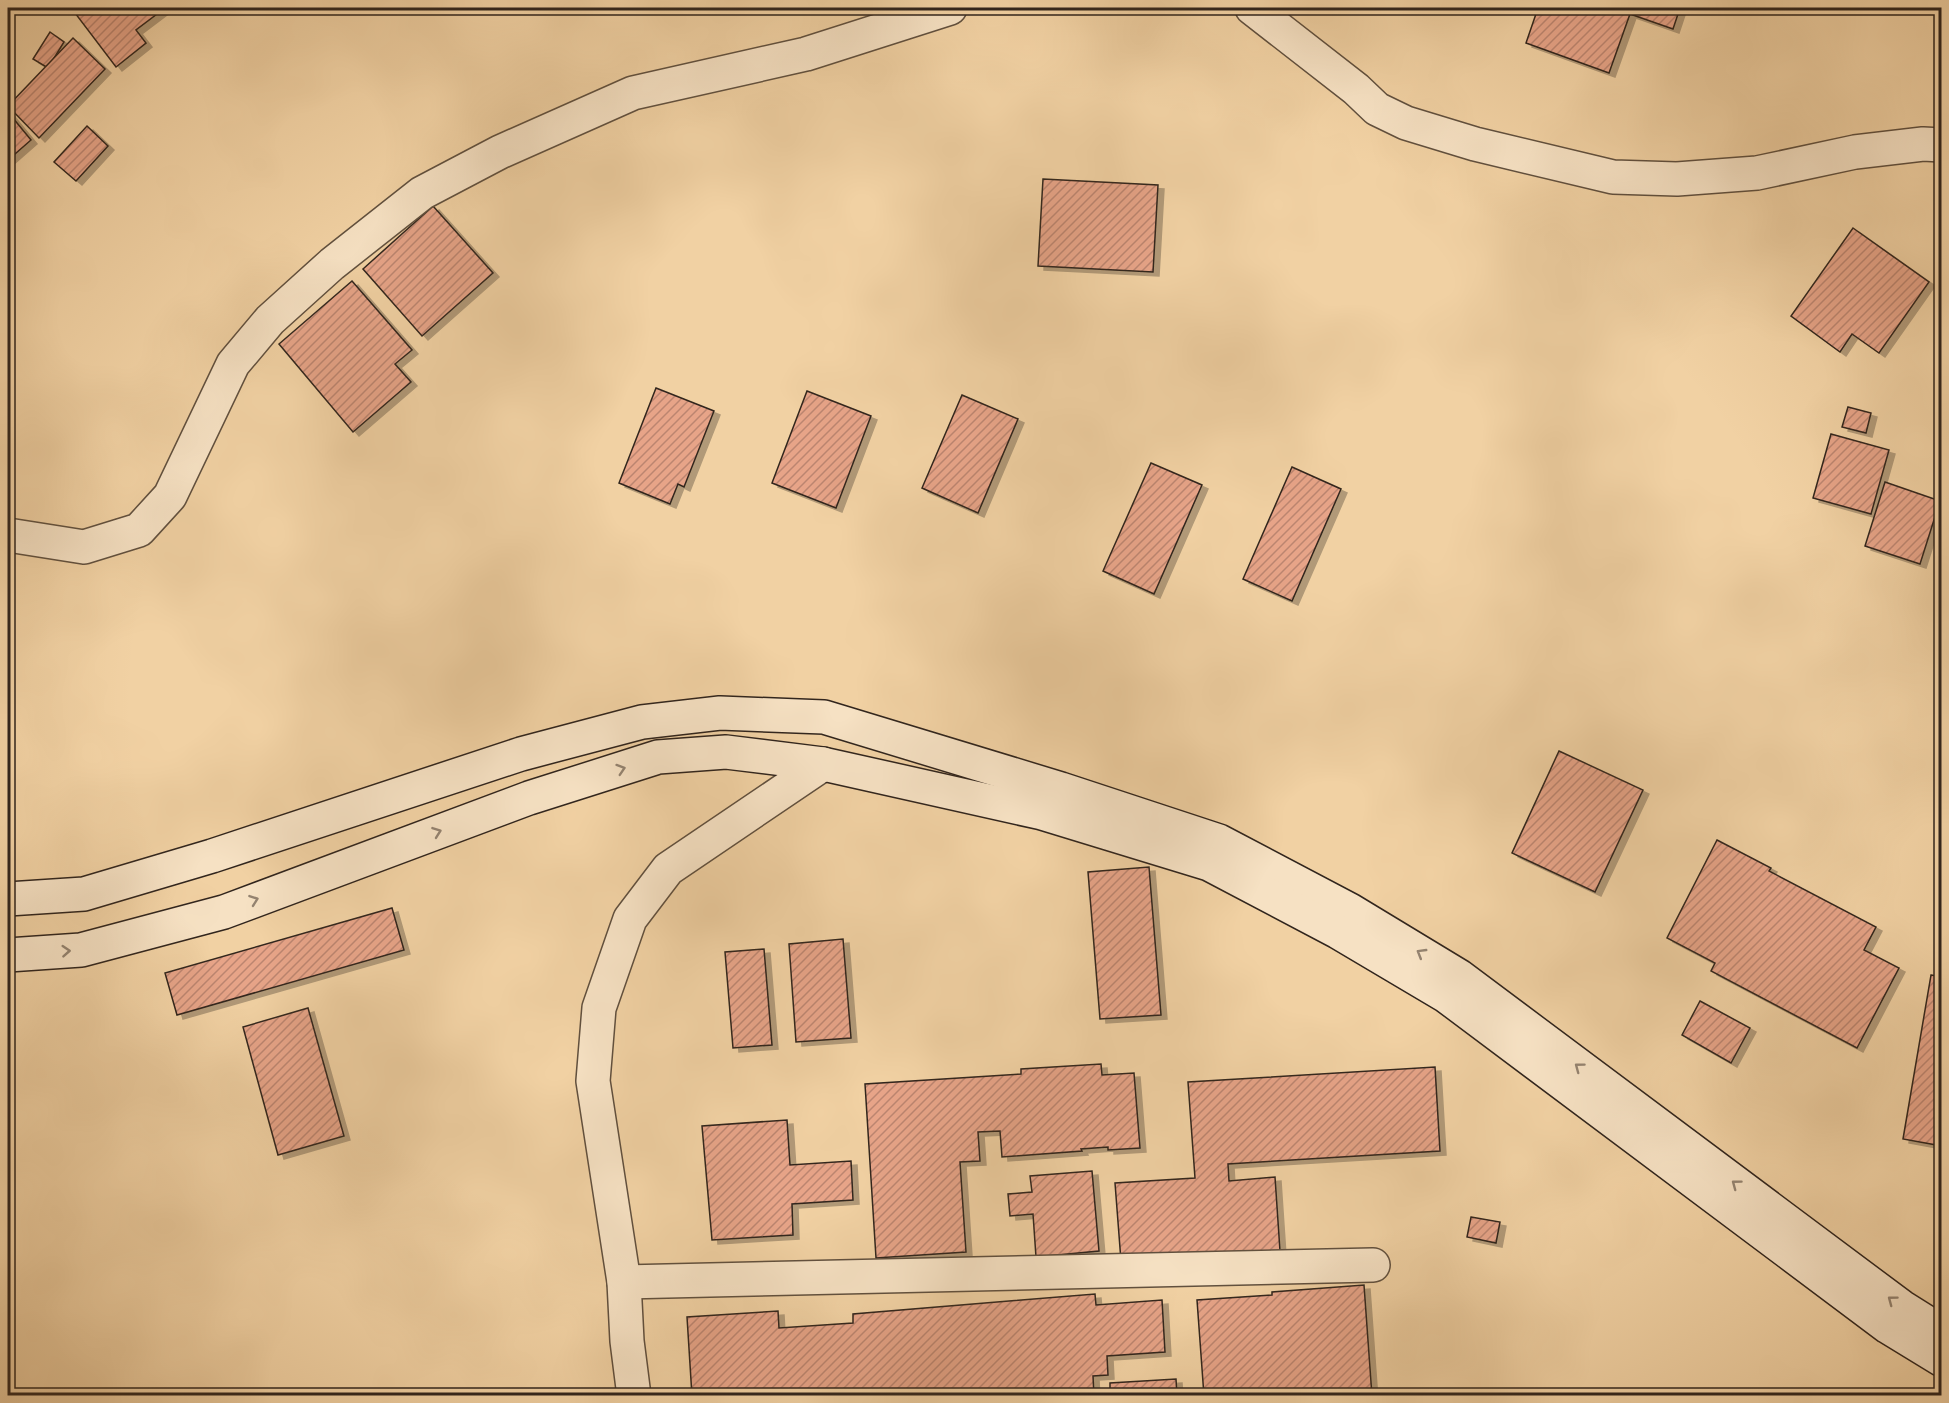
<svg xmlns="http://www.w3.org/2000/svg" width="1949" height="1403" viewBox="0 0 1949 1403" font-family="'IM FELL DW Pica',serif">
	<defs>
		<pattern id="building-hatch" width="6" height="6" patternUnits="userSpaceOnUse" patternTransform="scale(1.5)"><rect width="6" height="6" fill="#e7a488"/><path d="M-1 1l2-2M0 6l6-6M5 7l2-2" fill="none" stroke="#bc856f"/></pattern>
		<filter id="shadow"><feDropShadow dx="6" dy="4" stdDeviation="0" flood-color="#0004"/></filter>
	</defs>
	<rect width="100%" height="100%" fill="#f1d1a3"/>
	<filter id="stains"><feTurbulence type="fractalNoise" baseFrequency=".00333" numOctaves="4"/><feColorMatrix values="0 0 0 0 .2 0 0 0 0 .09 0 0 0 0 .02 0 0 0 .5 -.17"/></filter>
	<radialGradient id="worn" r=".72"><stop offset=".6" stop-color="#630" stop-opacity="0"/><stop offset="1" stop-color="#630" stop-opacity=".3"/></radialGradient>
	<g fill="url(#building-hatch)" stroke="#31251d" stroke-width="1.5" filter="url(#shadow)">
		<polygon points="82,8 165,8 136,30 146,43 116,67 75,13"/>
		<polygon points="1538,8 1680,8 1673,29 1630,14 1609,73 1526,43"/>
		<polygon points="50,32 64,42 48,68 33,59"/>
		<polygon points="73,38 105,69 39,138 8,106"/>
		<polygon points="8,112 31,140 8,160"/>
		<polygon points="87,126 108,146 76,181 54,162"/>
		<polygon points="1043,179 1158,185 1153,272 1038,266"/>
		<polygon points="433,206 493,273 422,336 363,269"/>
		<polygon points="1853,228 1929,282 1879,353 1852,334 1840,352 1791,316"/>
		<polygon points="352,281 412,350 395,364 411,382 353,432 279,344"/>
		<polygon points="656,388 714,411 684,487 678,484 670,504 619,483"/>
		<polygon points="807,391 871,416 836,508 772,483"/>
		<polygon points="962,395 1018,419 978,513 922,488"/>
		<polygon points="1848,407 1871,413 1866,433 1842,427"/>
		<polygon points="1831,434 1889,450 1871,514 1813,498"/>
		<polygon points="1151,463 1202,485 1154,594 1103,571"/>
		<polygon points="1292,467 1341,489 1292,601 1243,579"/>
		<polygon points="1885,482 1940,501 1920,564 1865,546"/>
		<polygon points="1559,751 1643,790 1595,892 1512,853"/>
		<polygon points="1717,840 1771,868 1769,871 1876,927 1864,950 1899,968 1857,1048 1711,971 1715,963 1667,938"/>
		<polygon points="1149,867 1161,1015 1100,1019 1088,872"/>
		<polygon points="392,908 404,950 177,1015 165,973"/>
		<polygon points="843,939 851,1038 796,1042 789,944"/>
		<polygon points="764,949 772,1045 733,1048 725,952"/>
		<polygon points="1931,975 1942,977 1942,1146 1903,1139"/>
		<polygon points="1700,1001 1750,1028 1731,1063 1682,1035"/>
		<polygon points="308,1008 344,1136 278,1155 243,1027"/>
		<polygon points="1101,1064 1102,1075 1134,1073 1140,1148 1108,1150 1108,1147 1081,1149 1082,1151 1002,1157 1000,1131 978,1132 980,1161 960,1162 966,1252 876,1258 865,1084 1021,1074 1021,1069"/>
		<polygon points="1435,1067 1440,1151 1228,1164 1229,1181 1275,1177 1280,1251 1121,1261 1115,1183 1195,1178 1188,1082"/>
		<polygon points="787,1120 790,1165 851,1161 853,1200 792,1204 793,1235 712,1240 702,1126"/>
		<polygon points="1092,1171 1099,1251 1036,1257 1033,1214 1010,1216 1008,1194 1032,1192 1030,1176"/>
		<polygon points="1471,1217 1500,1222 1496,1243 1467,1237"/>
		<polygon points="1364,1285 1372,1396 1204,1396 1197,1300 1272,1295 1272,1292"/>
		<polygon points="1095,1294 1096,1305 1162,1300 1165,1352 1107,1356 1108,1375 1093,1376 1094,1396 947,1396 947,1394 918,1396 692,1396 687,1317 778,1311 779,1328 853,1323 853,1314"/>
		<polygon points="1176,1379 1177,1396 1110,1396 1110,1383"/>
	</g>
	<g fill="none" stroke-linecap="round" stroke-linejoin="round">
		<g stroke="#61503e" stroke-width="36">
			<g id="minor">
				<polyline points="1252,8 1356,89 1377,109 1406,123 1475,144 1613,177 1677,179 1757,173 1855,152 1923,144 1942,145"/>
				<polyline points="8,535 84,547 139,530 170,496 233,364 270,320 332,264 422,193 500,152 633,93 806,54 950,8"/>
				<polyline points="624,1282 1373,1265"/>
				<polyline points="634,1396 627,1341 624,1282 593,1081 599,1008 630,919 668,869 823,764"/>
			</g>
		</g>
		<g stroke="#31251d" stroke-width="36">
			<g id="secondary">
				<polyline points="8,899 84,894 212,856 521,754 642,722 720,713 824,717 1061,789 1219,841 1350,910 1459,976 1902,1307 1942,1332"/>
				<polyline points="8,955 81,950 224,912 529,798 658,757 726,752 823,764 1042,813 1209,864 1338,932 1446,996 1888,1327 1942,1360"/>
			</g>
		</g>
		<use href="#minor" stroke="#f6e1c3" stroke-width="33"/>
		<use href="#secondary" stroke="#f6e1c3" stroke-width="33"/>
	</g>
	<defs><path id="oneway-chevron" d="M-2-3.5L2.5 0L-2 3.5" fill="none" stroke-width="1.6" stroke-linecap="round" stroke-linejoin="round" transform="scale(1.5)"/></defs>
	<g stroke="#948370">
		<use href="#oneway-chevron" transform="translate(621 769) rotate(-18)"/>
		<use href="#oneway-chevron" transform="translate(437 832) rotate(-20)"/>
		<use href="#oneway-chevron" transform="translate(254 900) rotate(-20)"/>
		<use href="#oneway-chevron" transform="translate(66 951) rotate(-4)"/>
		<use href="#oneway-chevron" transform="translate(1421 953) rotate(-149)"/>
		<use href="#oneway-chevron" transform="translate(1579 1067) rotate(-143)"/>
		<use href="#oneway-chevron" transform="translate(1736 1184) rotate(-143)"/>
		<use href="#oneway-chevron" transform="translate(1892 1300) rotate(-143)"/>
	</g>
	<rect width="1949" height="1403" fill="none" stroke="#f1d1a3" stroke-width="30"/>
	<rect x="9" y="9" width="1931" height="1385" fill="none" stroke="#31251d" stroke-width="3"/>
	<rect x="15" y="15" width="1919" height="1373" fill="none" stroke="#31251d" stroke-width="1.5"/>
	<rect width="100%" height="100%" filter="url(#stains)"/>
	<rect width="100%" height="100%" fill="url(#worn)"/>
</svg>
